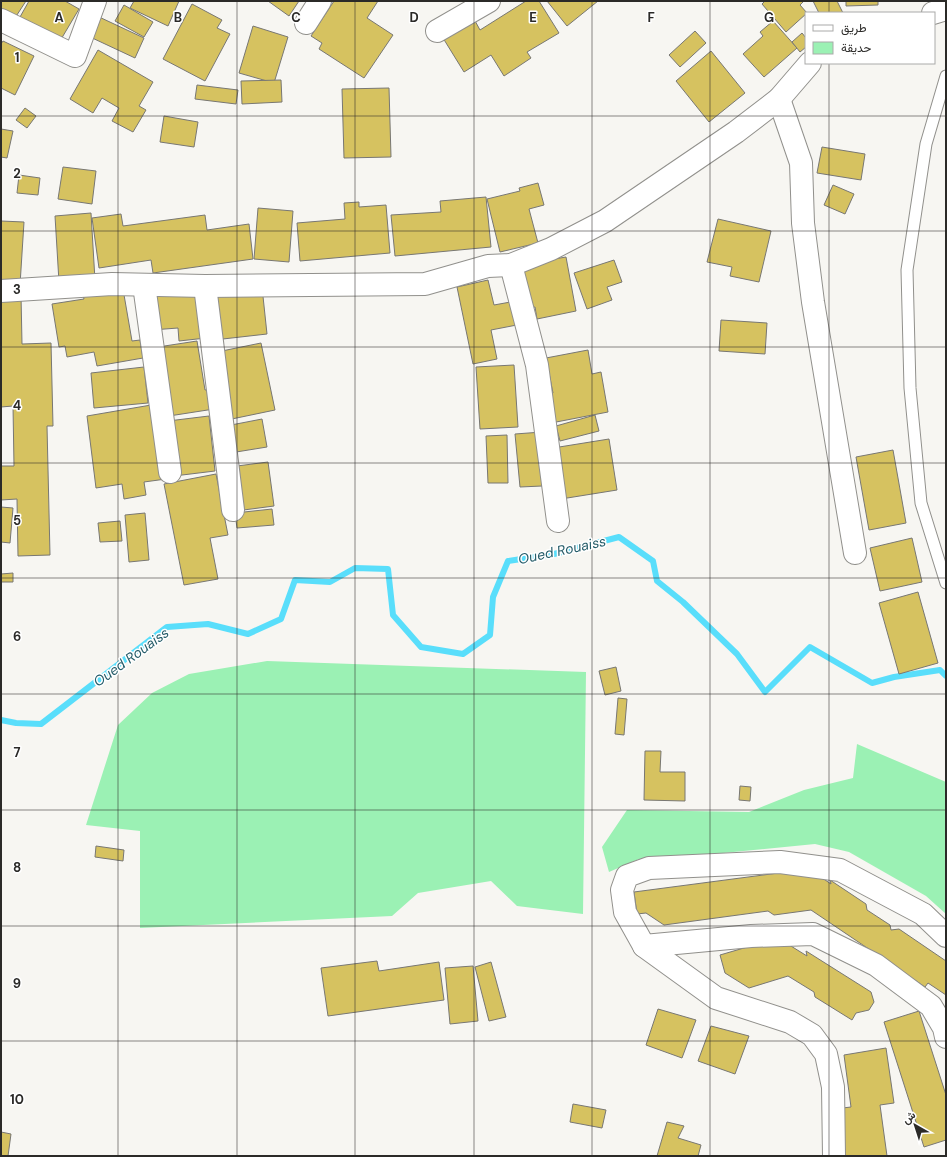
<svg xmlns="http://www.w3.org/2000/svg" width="947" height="1157" viewBox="0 0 947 1157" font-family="'DM Sans',Vazirmatn,sans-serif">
	<rect width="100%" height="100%" fill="#f7f6f2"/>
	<g fill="#9bf1b4">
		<polygon points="267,661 586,672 583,914 517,906 491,881 418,893 392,916 140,928 140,831 86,825 118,725 152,693 189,674"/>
		<polygon points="857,744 946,782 946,914 926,896 849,852 815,844 723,853 639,859 609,872 602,847 627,810 749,812 804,790 853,778"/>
	</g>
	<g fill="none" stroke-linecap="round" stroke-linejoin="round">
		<polyline stroke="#59defb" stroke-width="6" points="1,720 16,723 41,724 167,627 208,624 248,634 281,619 295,580 330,582 355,568 388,569 393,615 421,647 463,654 490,635 493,597 508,561 554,554 619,537 653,561 657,581 683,602 737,654 765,692 810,647 872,683 894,677 940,670 946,676"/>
	</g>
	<g fill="#d6c260" stroke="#787773">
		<polygon points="1,1 26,1 13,21 1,13"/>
		<polygon points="29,1 65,1 79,9 60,41 20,17"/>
		<polygon points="134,1 179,1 168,26 130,8"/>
		<polygon points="268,1 299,1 289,16"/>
		<polygon points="334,1 378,1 367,18 393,35 364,78 319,49 322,43 311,36"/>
		<polygon points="526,1 539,1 559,33 527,52 531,58 504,76 491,55 464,72 443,38 474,19 480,30"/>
		<polygon points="547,1 598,1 567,26"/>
		<polygon points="765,1 804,1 800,5 807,13 786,32 762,4"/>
		<polygon points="813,1 837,1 843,13 819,13"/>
		<polygon points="846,1 878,1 878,5 846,6"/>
		<polygon points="192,4 222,20 217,28 230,34 205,81 163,59"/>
		<polygon points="124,5 153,22 144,37 115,21"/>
		<polygon points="97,16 144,38 135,58 88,36"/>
		<polygon points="773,21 797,48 764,77 743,54 763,36 760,32"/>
		<polygon points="253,26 288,37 274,83 239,73"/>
		<polygon points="695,31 706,43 680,67 669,55"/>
		<polygon points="802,33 806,38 806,47 800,52 792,42"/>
		<polygon points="3,41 34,56 15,95 1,88 1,44"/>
		<polygon points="98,50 153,82 139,106 146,110 133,132 112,121 119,108 102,98 93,113 70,99"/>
		<polygon points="711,51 745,93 709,122 676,81"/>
		<polygon points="281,80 282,102 242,104 241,81"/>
		<polygon points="197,85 238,90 236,104 195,99"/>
		<polygon points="389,88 391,157 344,158 342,89"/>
		<polygon points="25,108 36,116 27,128 16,120"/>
		<polygon points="164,116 198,122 194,147 160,142"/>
		<polygon points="1,129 13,131 7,158 1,157"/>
		<polygon points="822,147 865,154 861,180 817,173"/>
		<polygon points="63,167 96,171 92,204 58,199"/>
		<polygon points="19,175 40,178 38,195 17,193"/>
		<polygon points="538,183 544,205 529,209 538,243 500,252 487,199 520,191 519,188"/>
		<polygon points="833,185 854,194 845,214 824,205"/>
		<polygon points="486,197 491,247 395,256 391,215 441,212 440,201"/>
		<polygon points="359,202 359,207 386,205 390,253 300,261 297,223 345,219 344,203"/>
		<polygon points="258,208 293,211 289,262 254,259"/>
		<polygon points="91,213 95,280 59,282 55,216"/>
		<polygon points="121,214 123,226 205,215 207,230 249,224 253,259 153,273 151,260 99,268 92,218"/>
		<polygon points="718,219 771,231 759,282 730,276 732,267 707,262"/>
		<polygon points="1,221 24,222 20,285 1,283"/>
		<polygon points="566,257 576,311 537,319 535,307 527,308 520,265"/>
		<polygon points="614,260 622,282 607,287 612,300 587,309 574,273"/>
		<polygon points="488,280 494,305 516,301 522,324 491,330 497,359 473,364 457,287"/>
		<polygon points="262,287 267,334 214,340 209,293"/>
		<polygon points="148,288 201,291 206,338 179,341 178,328 152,330"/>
		<polygon points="123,289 132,341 140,340 143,358 97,366 94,352 67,357 65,346 59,347 52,304 84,299 83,295"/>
		<polygon points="21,295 22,344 51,343 53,426 47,426 50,555 18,556 17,499 1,500 1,466 14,466 13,406 1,407 1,296"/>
		<polygon points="721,320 767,323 765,354 719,351"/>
		<polygon points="197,341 205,390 211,389 214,409 169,416 158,347"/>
		<polygon points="261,343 275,410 227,420 212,353"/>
		<polygon points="588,350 592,374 601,372 608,412 551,423 546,395 553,393 546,358"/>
		<polygon points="514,365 518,427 480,429 476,367"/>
		<polygon points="144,367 148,403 94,408 91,373"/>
		<polygon points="157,404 166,479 144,482 146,495 124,499 122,484 96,488 87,416"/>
		<polygon points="595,415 599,431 560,441 556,426"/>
		<polygon points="209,416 215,471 174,476 168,421"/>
		<polygon points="262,419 267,447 230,453 226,426"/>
		<polygon points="542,432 540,464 542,486 520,487 515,434"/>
		<polygon points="507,435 508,483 488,483 486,436"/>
		<polygon points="609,439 617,490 561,499 553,448"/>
		<polygon points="893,450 906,523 869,530 856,457"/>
		<polygon points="268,462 274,506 236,511 237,466"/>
		<polygon points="216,474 228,535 210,538 218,579 184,585 164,484"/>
		<polygon points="1,507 13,508 10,543 1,542"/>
		<polygon points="272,509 274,525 237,528 235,513"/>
		<polygon points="145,513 149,560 129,562 125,515"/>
		<polygon points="120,521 122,541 100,542 98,523"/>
		<polygon points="912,538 922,582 880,591 870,548"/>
		<polygon points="13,573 13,582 1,582 1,574"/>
		<polygon points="918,592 938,663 899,674 879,603"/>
		<polygon points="616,667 621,691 605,695 599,671"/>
		<polygon points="618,698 627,699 624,735 615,734"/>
		<polygon points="645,751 661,751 660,772 685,772 685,801 644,800"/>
		<polygon points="740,786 751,787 750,801 739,800"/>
		<polygon points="96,846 124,850 123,861 95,857"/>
		<polygon points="809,869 831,884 830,880 866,904 867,910 890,925 891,930 899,929 946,961 946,995 928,983 925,987 811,910 774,915 768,911 664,925 646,913 637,914 634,892"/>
		<polygon points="778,938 807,956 806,951 871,992 874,1002 869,1010 856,1013 852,1020 815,997 814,992 788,976 749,988 725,973 720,955"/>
		<polygon points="377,961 379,971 439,962 444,1000 328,1016 321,968"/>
		<polygon points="491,962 506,1017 489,1021 475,967"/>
		<polygon points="473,966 478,1021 450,1024 445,968"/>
		<polygon points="658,1009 696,1020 682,1058 646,1045"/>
		<polygon points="919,1011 946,1095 946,1140 924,1147 884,1022"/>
		<polygon points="711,1026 749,1036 735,1074 698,1061"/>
		<polygon points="886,1048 894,1103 880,1105 887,1156 841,1156 834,1109 851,1107 844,1055"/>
		<polygon points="573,1104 606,1110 602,1128 570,1122"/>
		<polygon points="667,1122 684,1126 678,1138 701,1145 698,1156 657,1156"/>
		<polygon points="1,1132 11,1134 8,1156 1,1156"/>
	</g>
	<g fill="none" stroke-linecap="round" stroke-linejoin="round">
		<g stroke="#91908c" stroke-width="13">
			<polyline id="service" points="946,76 926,144 907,270 910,388 921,503 946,583"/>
		</g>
		<g stroke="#91908c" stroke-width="24">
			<g id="minor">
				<polyline points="933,13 946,9"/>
				<polyline points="1,20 75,56 95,1"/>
				<polyline points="306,23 320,1"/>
				<polyline points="437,31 489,1"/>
				<polyline points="779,99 801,163 803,223 813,302 855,553"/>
				<polyline points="511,265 537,365 558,521"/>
				<polyline points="144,285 170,472"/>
				<polyline points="205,286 233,510"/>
				<polyline points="1,291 112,284 205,286 425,284 488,266 511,265 551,249 605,221 736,132 779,99 810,63"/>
				<polyline points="644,946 751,936 813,934 876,965 931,1006 944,1028 946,1037"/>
				<polyline points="834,1156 833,1087 826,1054 812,1035 790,1022 716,998 644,946 625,912 622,890 627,876 649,868 780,862 840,870 923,914 946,936"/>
			</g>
		</g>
		<use href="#service" stroke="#fff" stroke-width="11"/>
		<use href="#minor" stroke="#fff" stroke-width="22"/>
	</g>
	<path fill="none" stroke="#2b2a28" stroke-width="1" stroke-opacity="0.55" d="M118,1V1156M237,1V1156M355,1V1156M474,1V1156M592,1V1156M710,1V1156M829,1V13M829,63V1156M1,116H946M1,231H946M1,347H946M1,463H946M1,578H946M1,694H946M1,810H946M1,926H946M1,1041H946"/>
	<g text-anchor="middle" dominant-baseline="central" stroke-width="3" stroke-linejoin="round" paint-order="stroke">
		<g font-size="14" font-style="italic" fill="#255c69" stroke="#fff">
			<text transform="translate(562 550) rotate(-12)">Oued Rouaiss</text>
			<text transform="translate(131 657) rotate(-36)">Oued Rouaiss</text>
		</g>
	</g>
	<g font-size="13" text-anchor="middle" font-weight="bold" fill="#2b2a28" stroke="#fff" stroke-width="3" stroke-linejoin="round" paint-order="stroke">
		<text x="59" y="22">A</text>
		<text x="178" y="22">B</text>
		<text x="296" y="22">C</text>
		<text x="414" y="22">D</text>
		<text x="533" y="22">E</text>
		<text x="651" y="22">F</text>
		<text x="769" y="22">G</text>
		<text x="17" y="62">1</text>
		<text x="17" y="178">2</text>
		<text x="17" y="294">3</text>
		<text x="17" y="410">4</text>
		<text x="17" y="525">5</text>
		<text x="17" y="641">6</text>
		<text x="17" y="757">7</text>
		<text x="17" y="872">8</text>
		<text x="17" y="988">9</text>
		<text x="17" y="1104">10</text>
	</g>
	<rect width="947" height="1157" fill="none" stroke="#2b2a28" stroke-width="4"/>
	<rect x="805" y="12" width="130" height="52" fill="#ffffff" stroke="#aaaaa9"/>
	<rect x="813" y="25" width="20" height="6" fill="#ffffff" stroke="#aaaaa9"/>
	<text x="841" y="32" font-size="12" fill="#2b2a28">طريق</text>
	<rect x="813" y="42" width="20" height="12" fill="#9bf1b4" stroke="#aaaaa9"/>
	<text x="841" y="52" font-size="12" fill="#2b2a28">حديقة</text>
	<g transform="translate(915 1125) rotate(321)" stroke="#ffffff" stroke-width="3" paint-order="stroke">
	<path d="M0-3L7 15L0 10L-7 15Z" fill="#2b2a28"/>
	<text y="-6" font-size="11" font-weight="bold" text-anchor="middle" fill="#2b2a28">ش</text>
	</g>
</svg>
